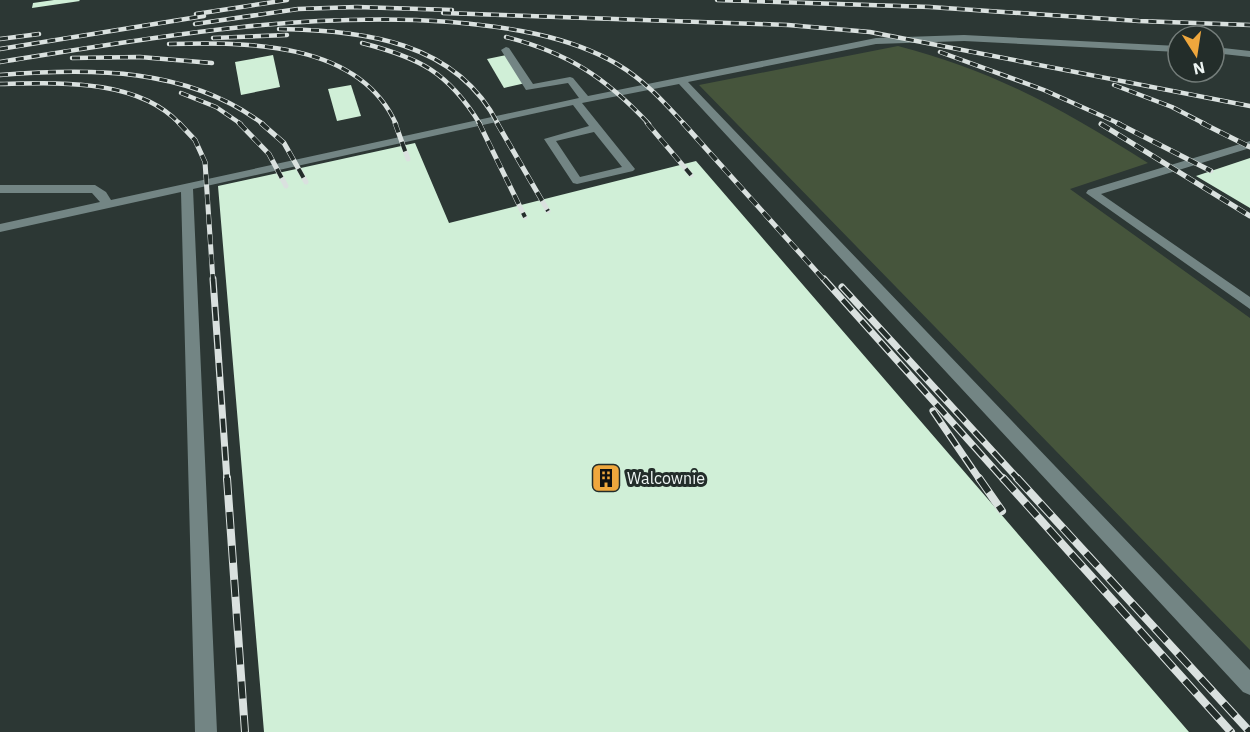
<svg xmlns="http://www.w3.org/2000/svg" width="1250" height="732" viewBox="0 0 1250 732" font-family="'IBM Plex Sans',sans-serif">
	<rect width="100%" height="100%" fill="#2c3734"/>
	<path fill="#46553c" d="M898,46C995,71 1064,110 1148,163L1070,189L1250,318V650L699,85Z"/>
	<g fill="#d0efd7">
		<polygon points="54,0 79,0 80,1 32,8 33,3"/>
		<polygon points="511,54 530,82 504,88 487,59"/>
		<polygon points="273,55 280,87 241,95 235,62"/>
		<polygon points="351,85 361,116 337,121 328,89"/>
		<polygon points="415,143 449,223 696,161 1189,732 264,732 218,186"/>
		<polygon points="1250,158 1250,208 1196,176"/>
	</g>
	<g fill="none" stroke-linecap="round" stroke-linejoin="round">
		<g fill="#738584" fill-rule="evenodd">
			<path d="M964,35L1178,46V52L964,41L876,44L688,82L1250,670V695L1243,692L679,84L582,103L635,169L633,171L577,184L573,183L544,139L589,126L573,105L193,189L217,732H195L181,192L0,232V224L100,202L92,193H0V185H95L106,192L111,200L579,98L568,83L526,90L501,50L506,47L509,48L533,84L570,77L573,78L588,96L876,38ZM594,132L622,167L580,177L556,141Z"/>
			<polygon points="1214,47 1250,51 1250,57 1214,53"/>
			<polygon points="1250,141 1250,148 1101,194 1250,297 1250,309 1086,193 1088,190"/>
		</g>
		<g stroke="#dae1df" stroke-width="4.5">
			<g id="rail-far3">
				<polyline points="717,0 930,7 1139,21 1250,25"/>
				<polyline points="443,13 788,25 870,32 1250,106"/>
				<polyline points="196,14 287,0"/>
				<polyline points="195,24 298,9 357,7 452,10"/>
				<path d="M279,29C362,30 456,41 498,124"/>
				<path d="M506,37C568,53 605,77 649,124"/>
				<polyline points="213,38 287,35"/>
				<polyline points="0,39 39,34"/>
				<path d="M362,43C420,58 448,72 480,124"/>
				<path d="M169,44C246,42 359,41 396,124"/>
				<polyline points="0,49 204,16"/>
				<polyline points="940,52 1044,90 1120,124"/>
				<polyline points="72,58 140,57 212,63"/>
				<path d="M0,62C149,38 299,11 451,22C507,27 567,35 617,64C644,80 663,101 684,124"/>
				<path d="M0,75C91,68 187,67 263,124"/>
				<path d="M0,84C58,83 137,78 180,124"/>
				<polyline points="1114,85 1172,107 1205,124"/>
				<polyline points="181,93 216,107 241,124"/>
			</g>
		</g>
		<g stroke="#dae1df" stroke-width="5">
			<g id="rail-far2">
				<polyline points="179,123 195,140 205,162 213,281"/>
				<polyline points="239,123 269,154 286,186"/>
				<polyline points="261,123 284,143 306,182"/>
				<polyline points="395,123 408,159"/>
				<polyline points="479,123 525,217"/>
				<polyline points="497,123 548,211"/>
				<polyline points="647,123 691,175"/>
				<polyline points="683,123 825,281"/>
				<polyline points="1117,123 1211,171"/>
				<polyline points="1202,123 1250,147"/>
				<polyline points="1101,124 1250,216"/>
			</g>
		</g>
		<g stroke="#dae1df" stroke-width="7">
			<g id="rail-far1">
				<polyline points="213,279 227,480"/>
				<polyline points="824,279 1004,480"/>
				<polyline points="842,287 1019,480"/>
				<polyline points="933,411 980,480"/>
			</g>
		</g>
		<g stroke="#dae1df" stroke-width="8">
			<g id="rail">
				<polyline points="227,478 245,732"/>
				<polyline points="979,478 1002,511"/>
				<polyline points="1003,478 1231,732"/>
				<polyline points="1017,478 1250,732"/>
			</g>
		</g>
		<use href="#rail-far3" stroke="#232d2a" stroke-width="3" stroke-dasharray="8" stroke-linecap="butt"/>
		<use href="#rail-far2" stroke="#232d2a" stroke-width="4" stroke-dasharray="10" stroke-linecap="butt"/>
		<use href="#rail-far1" stroke="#232d2a" stroke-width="4.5" stroke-dasharray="14" stroke-linecap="butt"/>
		<use href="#rail" stroke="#232d2a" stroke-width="6" stroke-dasharray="17" stroke-linecap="butt"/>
	</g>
	<defs>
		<g id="building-square" transform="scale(1.5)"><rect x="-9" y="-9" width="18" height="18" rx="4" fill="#efa73d" stroke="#232d2a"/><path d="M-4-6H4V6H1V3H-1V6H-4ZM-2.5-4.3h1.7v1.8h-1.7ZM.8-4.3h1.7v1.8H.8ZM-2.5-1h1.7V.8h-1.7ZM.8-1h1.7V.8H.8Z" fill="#111"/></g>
	</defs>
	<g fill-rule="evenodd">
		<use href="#building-square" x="606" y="478"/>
	</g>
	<g text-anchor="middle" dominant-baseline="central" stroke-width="6" stroke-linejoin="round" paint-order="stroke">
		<g font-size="16" fill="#eef5f3" stroke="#232d2a" text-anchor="start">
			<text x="627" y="478">Walcownie</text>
		</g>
	</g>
	<g transform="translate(1196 54) rotate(168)"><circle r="28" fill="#232d2a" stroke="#747d7a" stroke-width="1.5"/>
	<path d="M0-4.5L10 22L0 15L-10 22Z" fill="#efa73d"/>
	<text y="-9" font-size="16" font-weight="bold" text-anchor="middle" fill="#eef5f3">N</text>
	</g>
</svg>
